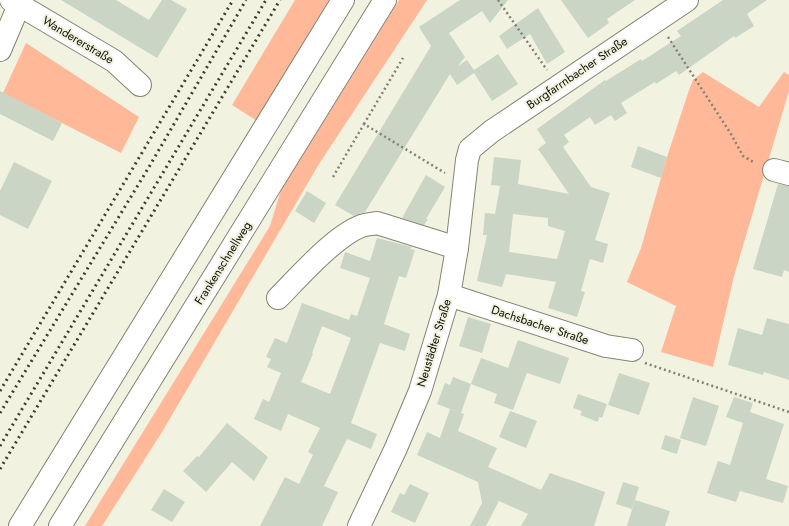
<svg xmlns="http://www.w3.org/2000/svg" width="789" height="526" viewBox="0 0 789 526" font-family="Jost,sans-serif">
	<rect width="100%" height="100%" fill="#f2f2e0"/>
	<g fill="#ffb898">
		<polygon points="295,0 329,0 257,121 232,105"/>
		<polygon points="399,0 427,0 319,164 162,432 102,526 85,526 270,226 281,190"/>
		<polygon points="26,43 139,117 121,153 3,93"/>
		<polygon points="703,72 759,107 784,72 789,75 789,91 734,276 713,367 661,352 676,306 627,282 641,248 667,157 689,90 693,80"/>
	</g>
	<g fill="#cad5c6" fill-rule="evenodd">
		<polygon points="61,0 116,0 149,20 162,0 171,0 187,9 157,58"/>
		<polygon points="460,0 508,0 490,23 482,11 449,33 465,57 458,66 467,60 474,70 498,54 518,84 492,101 474,73 457,85 450,74 365,212 354,216 335,205 431,46 419,27"/>
		<polygon points="561,0 635,0 607,19 609,23 588,38"/>
		<path d="M723,0H767L747,14L754,26L735,38L734,36L679,75L676,71L656,84L655,82L621,103L627,113L615,121L611,115L595,125L590,117L564,135L569,142L563,147L591,187L610,193L595,240L608,244L603,263L590,259L581,291L585,292L577,317L548,308L556,282L506,274L502,287L477,281L487,235H483L485,213L495,214L500,186L491,185L494,157L521,160L518,184L569,194L538,149L546,143L537,129L605,80L606,81L641,59L642,61L681,36L677,31ZM513,214L548,218V226L565,231L557,259L509,252Z"/>
		<polygon points="538,8 565,52 547,64 530,34 507,49 499,36"/>
		<polygon points="0,91 62,123 53,141 0,114"/>
		<polygon points="638,146 667,157 661,178 631,167"/>
		<polygon points="14,162 52,181 28,229 0,215 0,191"/>
		<polygon points="426,175 445,187 426,219 428,219 424,225 402,218"/>
		<polygon points="778,184 789,186 789,272 784,270 782,277 753,269"/>
		<polygon points="307,191 326,203 314,223 295,211"/>
		<path d="M377,238L412,247L410,249L415,250L406,278L399,276L384,324L410,334L405,351L380,343L351,423L377,434L371,449L347,439L324,486L338,492L322,526H260L285,477L299,484L313,455L308,452L320,428L288,414L281,431L254,419L263,399L269,402L281,373L267,367L271,359L266,357L275,338L287,343L302,303L349,320L351,314L357,316L370,278L340,268L345,252L370,261ZM322,326L351,338L330,394L301,382L313,354L312,353Z"/>
		<polygon points="468,317 491,324 482,353 459,346"/>
		<polygon points="767,318 789,324 789,380 764,372 763,375 728,365 738,328 762,335"/>
		<polygon points="518,340 569,358 560,384 527,373 513,410 494,403 497,394 471,384 461,413 437,404 445,383 450,385 453,377 471,384 481,358 508,368"/>
		<polygon points="619,373 650,383 639,415 608,405"/>
		<polygon points="578,394 607,404 602,418 599,417 598,422 580,415 582,411 573,408"/>
		<polygon points="693,397 719,406 706,446 680,438"/>
		<polygon points="734,397 753,403 750,412 784,424 766,479 788,486 783,503 740,491 736,502 707,493 718,461 730,465 743,423 726,417"/>
		<polygon points="450,409 464,414 458,431 497,448 488,467 541,490 550,473 605,492 594,526 521,526 528,514 499,501 486,526 470,526 482,503 478,482 417,455 427,432 440,438"/>
		<polygon points="510,411 537,421 526,448 499,437"/>
		<polygon points="227,423 268,457 254,481 232,462 206,492 183,471 197,456 199,457"/>
		<polygon points="665,435 681,440 677,454 661,449"/>
		<polygon points="623,482 639,487 632,509 616,504"/>
		<polygon points="410,484 429,493 415,523 391,512 400,493 404,495"/>
		<polygon points="164,489 185,502 172,522 151,510"/>
		<polygon points="635,500 670,511 665,526 627,526"/>
	</g>
	<g fill="none" stroke-linecap="round" stroke-linejoin="round">
		<g stroke="#848474" stroke-width="24">
			<g id="minor">
				<polyline points="11,0 114,61 140,85"/>
				<polyline points="0,50 19,5"/>
				<polyline points="774,170 789,174"/>
				<polyline points="449,295 606,346 632,350"/>
				<path d="M278,298C297,279 339,231 365,225C368,224 373,224 377,223L457,248"/>
				<polyline points="359,526 396,448 420,391 449,295 457,248 467,160 470,149 492,131 687,0"/>
			</g>
		</g>
		<g stroke="#848474" stroke-width="24">
			<g id="highway">
				<polyline points="20,526 343,0"/>
				<polyline points="60,526 385,0"/>
			</g>
		</g>
		<g stroke="#818175" stroke-width="2.5" stroke-dasharray="2 3" stroke-linecap="butt">
			<polyline points="498,0 547,70"/>
			<polyline points="668,37 731,134 743,156 755,163"/>
			<polyline points="364,124 403,58"/>
			<polyline points="333,177 364,124 445,173"/>
			<polyline points="645,363 789,412"/>
		</g>
		<use href="#minor" stroke="#fff" stroke-width="22"/>
		<use href="#highway" stroke="#fff" stroke-width="22"/>
		<g stroke="#3d3d35" stroke-width="3" stroke-dasharray="2 4" stroke-linecap="butt">
			<polyline points="0,391 233,0"/>
			<polyline points="0,413 149,167 246,0"/>
			<polyline points="0,446 266,0"/>
			<polyline points="0,469 280,0"/>
		</g>
	</g>
	<g text-anchor="middle" dominant-baseline="central" stroke-width="4" stroke-linejoin="round" paint-order="stroke">
		<g font-size="12" fill="#0e0e08" stroke="#f2f2e0">
			<text transform="translate(78 40) rotate(31)">Wandererstraße</text>
			<text transform="translate(577 73) rotate(-34)">Burgfarrnbacher Straße</text>
			<text transform="translate(223 263) rotate(-58)">Frankenschnellweg</text>
			<text transform="translate(540 325) rotate(18)">Dachsbacher Straße</text>
			<text transform="translate(434 343) rotate(-73)">Neustädter Straße</text>
		</g>
	</g>
</svg>
